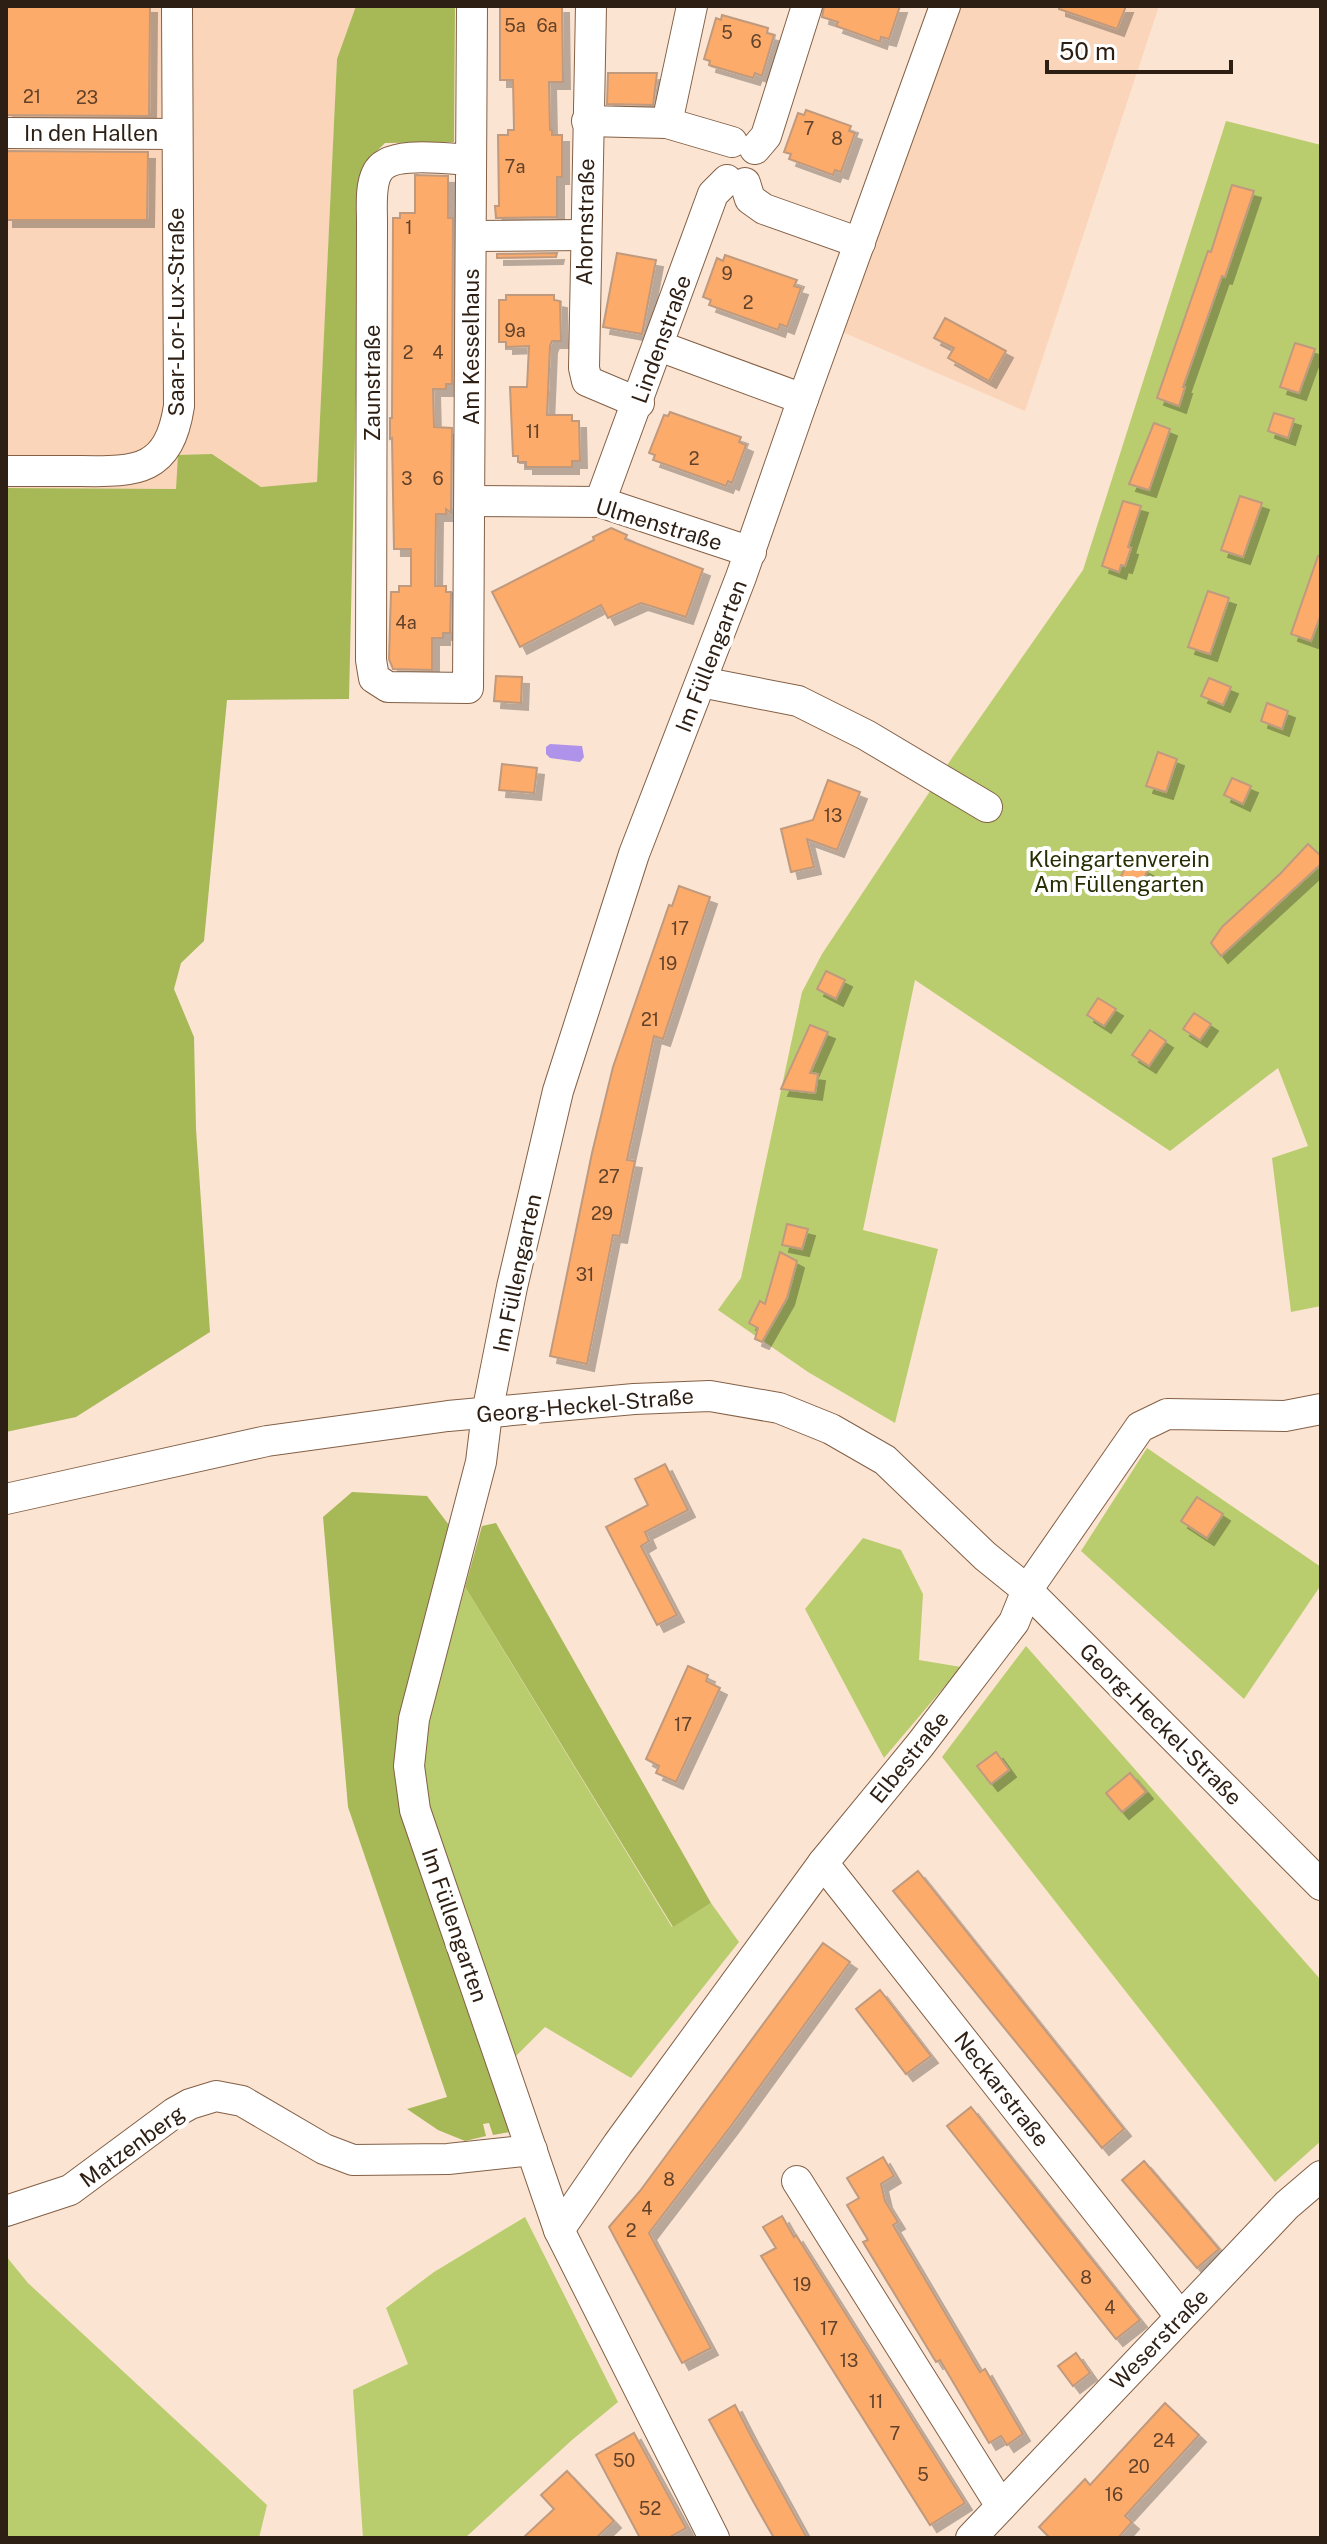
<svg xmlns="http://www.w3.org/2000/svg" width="1327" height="2544" viewBox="0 0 1327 2544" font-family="'Public Sans',sans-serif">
	<defs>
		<filter id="shadow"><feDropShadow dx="7" dy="7" stdDeviation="0" flood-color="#0004"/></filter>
	</defs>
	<rect width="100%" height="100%" fill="#fce4d2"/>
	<g fill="#fad5b9">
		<polygon points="6,6 356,6 337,59 317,483 261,487 212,454 177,489 6,488"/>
		<polygon points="953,6 1159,6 1025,411 838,330"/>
	</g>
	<g fill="#bacd6e">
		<polygon points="1226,121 1321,145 1321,1306 1291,1312 1272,1158 1308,1146 1278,1068 1170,1151 915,980 863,1230 938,1249 895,1423 808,1372 718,1310 741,1278 802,992 822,954 954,755 1083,570"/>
		<polygon points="1147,1448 1321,1567 1321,1585 1244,1699 1081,1551"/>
		<polygon points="863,1538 901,1550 923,1594 919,1660 961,1667 884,1758 805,1609"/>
		<polygon points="465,1587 672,1927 711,1903 739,1942 631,2078 545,2027 514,2058 428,1802 422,1766 428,1720"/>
		<polygon points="1026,1646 1321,1980 1321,2141 1275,2182 942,1757"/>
		<polygon points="525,2217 618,2402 572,2440 465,2538 363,2538 353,2390 408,2364 386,2308 434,2272"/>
		<polygon points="6,2256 28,2283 267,2505 259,2538 6,2538"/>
	</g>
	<g fill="#a7b957">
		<polygon points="356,6 455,6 454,142 385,143 368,160 361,177 349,699 227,700 204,941 181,963 174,989 194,1037 196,1129 210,1332 76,1417 6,1432 6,488 176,489 178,455 212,454 261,487 317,482 337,59"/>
		<polygon points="352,1492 427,1496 452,1529 403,1715 516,2131 493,2135 489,2123 483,2124 486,2136 465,2141 438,2130 407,2109 447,2097 348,1807 323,1517"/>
		<polygon points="496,1523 711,1903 673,1927 465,1587 482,1526"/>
	</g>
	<polygon fill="#af92e9" points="550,744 582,746 584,757 580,762 550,758 546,754 546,747"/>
	<g fill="#fdab6a" stroke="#bf9a7e" stroke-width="2" filter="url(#shadow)">
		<polygon points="6,6 150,6 149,116 6,115"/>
		<polygon points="500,6 562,6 563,82 549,82 550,130 552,130 552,135 562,135 562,177 557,177 557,217 496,218 495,206 499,206 498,135 508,135 508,130 514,130 513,80 500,80"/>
		<polygon points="824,6 900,6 889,39 881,37 880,42 836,26 838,22 822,17"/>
		<polygon points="1059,6 1126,6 1117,29 1059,9"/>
		<polygon points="722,15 768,28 767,33 774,35 762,76 755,73 753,78 709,65 710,61 704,59 716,18 721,20"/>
		<polygon points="608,73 657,73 653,105 607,104"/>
		<polygon points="806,110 851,126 849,131 855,133 841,172 835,170 833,175 789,159 791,154 784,152 798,113 804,115"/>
		<polygon points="6,151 148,152 147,220 6,220"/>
		<polygon points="415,175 448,176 448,218 453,218 452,384 446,384 446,389 433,389 434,427 452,428 451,513 446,509 446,514 436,514 435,586 446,586 446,592 451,592 450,633 443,633 443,638 432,638 432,670 393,669 389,659 391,592 399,592 399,586 411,586 411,549 394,549 392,438 390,439 390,418 392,418 393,218 400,218 400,213 415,213"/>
		<polygon points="1232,185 1254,191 1225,277 1222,276 1183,387 1185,387 1179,406 1157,398 1208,251 1211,252"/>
		<polygon points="557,253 556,257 497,258 497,254"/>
		<polygon points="617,253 656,260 642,334 603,327"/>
		<polygon points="725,255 797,280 794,286 801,288 787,327 780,324 778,330 709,305 711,300 703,297 717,258 723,261"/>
		<polygon points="506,295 554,295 554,300 560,301 561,341 552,341 550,346 547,415 572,415 572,421 579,421 580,461 572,461 572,467 526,467 526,462 518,462 518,456 513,456 510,387 527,387 529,346 506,347 506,342 499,342 499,300 506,300"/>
		<polygon points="945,318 1006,351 989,381 948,358 954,348 934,338"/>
		<polygon points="1295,343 1315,349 1299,393 1280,387"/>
		<polygon points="670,412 741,437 739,442 746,445 732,483 728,481 726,486 653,460 655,455 649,453 664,415 668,416"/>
		<polygon points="1274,413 1294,419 1288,438 1268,431"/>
		<polygon points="1154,423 1170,429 1149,490 1129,484"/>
		<polygon points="1240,496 1262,503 1243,557 1221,550"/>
		<polygon points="1123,501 1141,506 1128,547 1131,548 1125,566 1121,565 1119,572 1102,566"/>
		<polygon points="611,528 627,535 625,539 703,569 686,617 641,603 608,618 601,605 520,647 492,592 594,540 593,537"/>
		<polygon points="1318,556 1321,557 1321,614 1311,641 1291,634"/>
		<polygon points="1208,591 1229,598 1210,654 1188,647"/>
		<polygon points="496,676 522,677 521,703 494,701"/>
		<polygon points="1209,678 1231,687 1223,705 1201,696"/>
		<polygon points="1267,703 1288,711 1282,729 1261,721"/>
		<polygon points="1158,752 1177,759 1166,792 1146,786"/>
		<polygon points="502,764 537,768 534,793 499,790"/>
		<polygon points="1232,778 1251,786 1243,804 1224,795"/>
		<polygon points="828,780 860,792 837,850 807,839 814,867 791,872 781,829 813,820"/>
		<polygon points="1308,844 1321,856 1321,864 1221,956 1211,943 1222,927 1280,874"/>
		<polygon points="1129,860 1148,870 1138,890 1119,880"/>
		<polygon points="679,886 710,897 663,1039 654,1036 627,1160 635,1161 620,1236 613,1235 587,1364 550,1356 592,1153 613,1067 669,905 672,906"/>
		<polygon points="826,971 845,980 836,999 817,989"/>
		<polygon points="1098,998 1116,1009 1104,1026 1087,1015"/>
		<polygon points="1194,1013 1211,1024 1200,1040 1183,1029"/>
		<polygon points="810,1025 828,1032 810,1073 818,1074 815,1093 781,1089"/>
		<polygon points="1150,1030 1166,1041 1149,1066 1132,1055"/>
		<polygon points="787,1224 808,1229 802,1249 782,1245"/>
		<polygon points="780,1252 797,1261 787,1298 762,1342 755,1339 758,1328 749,1323 760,1301 765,1304"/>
		<polygon points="665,1464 688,1510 645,1532 649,1541 641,1546 677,1615 657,1625 606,1527 648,1505 635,1479"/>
		<polygon points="1197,1497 1223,1514 1207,1538 1181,1521"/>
		<polygon points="688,1666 708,1675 706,1681 720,1688 676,1782 656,1773 659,1766 646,1759"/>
		<polygon points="996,1752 1009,1770 991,1784 977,1766"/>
		<polygon points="1130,1773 1146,1792 1122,1812 1106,1793"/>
		<polygon points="918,1871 1124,2129 1102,2148 893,1891"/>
		<polygon points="823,1943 850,1962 731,2126 649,2233 711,2348 682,2363 609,2227 640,2191"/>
		<polygon points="880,1990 931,2056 906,2074 856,2009"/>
		<polygon points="971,2107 1140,2320 1116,2339 947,2126"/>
		<polygon points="883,2157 894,2176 881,2184 885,2201 898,2222 893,2225 980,2372 985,2369 1023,2434 1007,2445 1001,2436 989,2443 940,2360 936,2362 863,2242 868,2240 847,2205 859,2198 847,2178"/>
		<polygon points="1144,2161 1219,2249 1197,2268 1122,2180"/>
		<polygon points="782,2216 794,2237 796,2235 965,2503 930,2525 761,2256 776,2248 763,2227"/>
		<polygon points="1076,2353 1090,2373 1073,2386 1058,2366"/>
		<polygon points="1165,2403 1199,2435 1125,2516 1132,2522 1118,2538 1050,2538 1039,2527 1085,2479 1090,2485"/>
		<polygon points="735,2405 751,2436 807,2538 774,2538 753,2501 709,2420"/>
		<polygon points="634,2433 686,2528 668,2538 640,2538 596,2455"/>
		<polygon points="567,2471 614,2521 596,2538 523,2538 554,2509 541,2495"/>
	</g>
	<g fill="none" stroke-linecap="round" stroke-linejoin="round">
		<g stroke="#836046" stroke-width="32">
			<g id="minor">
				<polyline points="591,6 584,368 587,381 639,403"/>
				<polyline points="587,121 667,123 732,142"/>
				<polyline points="667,123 692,6"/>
				<polyline points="6,133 177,134"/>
				<polyline points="755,149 766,136 807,6"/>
				<path d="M471,160C448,159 388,149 377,173C370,186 372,208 372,222L371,660L374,678L388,687L468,688L472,6"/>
				<polyline points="745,183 750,199 764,209 860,243"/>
				<polyline points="472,236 584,235"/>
				<polyline points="659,346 803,399"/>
				<path d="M6,471C31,471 56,471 81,471C138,472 169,471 179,406L177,6"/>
				<polyline points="471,501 600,502 751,552"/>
				<polyline points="600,502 713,194 727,180"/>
				<polyline points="701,682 798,701 866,735 987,807"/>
				<polyline points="6,1499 267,1441 448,1416 634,1399 710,1396 779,1408 831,1429 885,1460 985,1556 1027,1590 1321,1885"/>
				<polyline points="823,1863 1180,2316"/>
				<polyline points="797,2181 1001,2506"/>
				<polyline points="6,2211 70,2190 174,2113 190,2104 216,2096 242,2101 324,2149 353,2160 448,2159 532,2150"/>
				<polyline points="559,2230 618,2144 823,1863 920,1745 1014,1622 1027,1590 1140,1427 1167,1414 1285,1416 1321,1409"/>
				<polyline points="714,2538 559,2230 415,1810 409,1766 414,1719 481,1462 487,1413 512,1287 558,1091 634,854 741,577 803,399 945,6"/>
				<polyline points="971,2538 1287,2205 1321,2176"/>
			</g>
		</g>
		<use href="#minor" stroke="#fff" stroke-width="30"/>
	</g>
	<g text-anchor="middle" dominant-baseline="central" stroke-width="8" stroke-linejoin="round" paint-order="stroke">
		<g font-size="18" fill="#62422a">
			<text x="515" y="25">5a</text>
			<text x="547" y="25">6a</text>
			<text x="727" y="32">5</text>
			<text x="756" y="41">6</text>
			<text x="32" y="96">21</text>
			<text x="87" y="97">23</text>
			<text x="809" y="128">7</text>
			<text x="837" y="138">8</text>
			<text x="515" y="166">7a</text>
			<text x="409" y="227">1</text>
			<text x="727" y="273">9</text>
			<text x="748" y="302">2</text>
			<text x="515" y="330">9a</text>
			<text x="408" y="352">2</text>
			<text x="438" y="352">4</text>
			<text x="533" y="431">11</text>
			<text x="694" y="458">2</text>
			<text x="407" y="478">3</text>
			<text x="438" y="478">6</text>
			<text x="406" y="622">4a</text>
			<text x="833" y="815">13</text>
			<text x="680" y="928">17</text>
			<text x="668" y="963">19</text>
			<text x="650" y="1019">21</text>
			<text x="609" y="1176">27</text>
			<text x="602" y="1213">29</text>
			<text x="585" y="1274">31</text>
			<text x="683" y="1724">17</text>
			<text x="669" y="2179">8</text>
			<text x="647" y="2208">4</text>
			<text x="631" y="2230">2</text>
			<text x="1086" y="2277">8</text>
			<text x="802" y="2284">19</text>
			<text x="1110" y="2307">4</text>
			<text x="829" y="2328">17</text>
			<text x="849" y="2360">13</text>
			<text x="876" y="2401">11</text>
			<text x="895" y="2433">7</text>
			<text x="1164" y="2440">24</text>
			<text x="624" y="2460">50</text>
			<text x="1139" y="2466">20</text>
			<text x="923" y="2474">5</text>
			<text x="1114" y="2494">16</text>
			<text x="650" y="2508">52</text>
		</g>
		<g font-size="22" fill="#2e1f14" stroke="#fff">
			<text x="91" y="133">In den Hallen</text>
			<text transform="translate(585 222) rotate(-89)">Ahornstraße</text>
			<text transform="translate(176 312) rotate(-90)">Saar-Lor-Lux-Straße</text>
			<text transform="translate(661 339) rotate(-70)">Lindenstraße</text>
			<text transform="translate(471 347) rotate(-90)">Am Kesselhaus</text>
			<text transform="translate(372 383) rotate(-90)">Zaunstraße</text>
			<text transform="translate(659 524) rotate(17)">Ulmenstraße</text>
			<text transform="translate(711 656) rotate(-69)">Im Füllengarten</text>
			<text transform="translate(517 1273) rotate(-78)">Im Füllengarten</text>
			<text transform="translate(585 1405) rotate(-5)">Georg-Heckel-Straße</text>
			<text transform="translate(1161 1724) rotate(45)">Georg-Heckel-Straße</text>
			<text transform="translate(909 1757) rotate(-51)">Elbestraße</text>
			<text transform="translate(455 1925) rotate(71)">Im Füllengarten</text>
			<text transform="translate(1002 2089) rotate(52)">Neckarstraße</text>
			<text transform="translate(132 2146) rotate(-36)">Matzenberg</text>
			<text transform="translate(1159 2339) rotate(-46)">Weserstraße</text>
		</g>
		<g font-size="22" fill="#272e03" stroke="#fff">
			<text x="1119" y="859">Kleingartenverein<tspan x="1119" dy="25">Am Füllengarten</tspan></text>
		</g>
	</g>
	<rect width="1327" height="2544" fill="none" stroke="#2e1f14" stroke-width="16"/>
	<path d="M1047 60v12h184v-12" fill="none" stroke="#2e1f14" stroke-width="4"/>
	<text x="1059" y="60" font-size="24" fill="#2e1f14" stroke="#ffffff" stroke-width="6" paint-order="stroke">50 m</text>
</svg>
